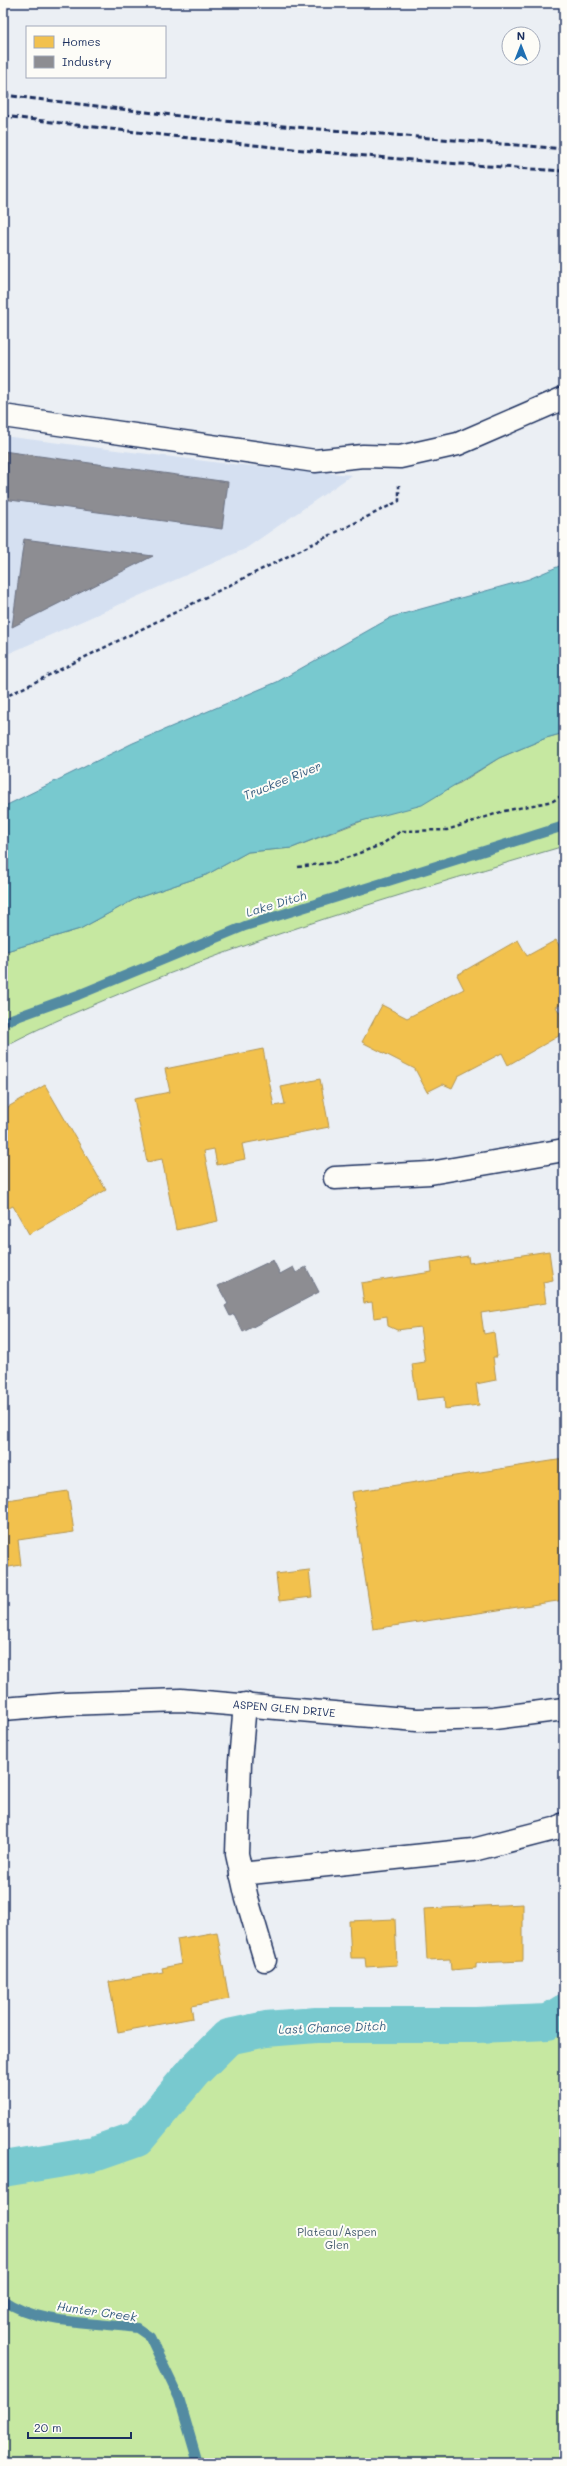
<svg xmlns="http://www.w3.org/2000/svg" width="567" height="2466" viewBox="0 0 567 2466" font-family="Mali,sans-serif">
	<rect width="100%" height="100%" fill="#ebeff4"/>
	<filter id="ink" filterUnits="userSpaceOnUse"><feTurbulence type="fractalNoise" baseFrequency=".025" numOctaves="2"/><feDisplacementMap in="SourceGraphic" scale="8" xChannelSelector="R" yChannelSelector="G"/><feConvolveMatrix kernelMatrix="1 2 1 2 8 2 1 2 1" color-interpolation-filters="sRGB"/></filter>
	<g filter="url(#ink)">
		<polygon fill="#d5e0f1" points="3,436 221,463 352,475 245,549 3,656"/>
		<g fill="#c6e8a1" stroke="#708c80">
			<path d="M564,733V846C422,888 280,929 143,984C95,1004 48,1023 3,1047V952L80,929L137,898L206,875L248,852L292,848L460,783L499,758L546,738Z"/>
			<path d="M564,1992V2463H3V2159C32,2154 101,2144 124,2128C163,2101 178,2051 219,2026C234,2016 258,2016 275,2014L523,2009L541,2006Z"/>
		</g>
		<polygon fill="#78c9cf" stroke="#538ba2" points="564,564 564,733 546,738 499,758 422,805 354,823 292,848 248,852 206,875 137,898 80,929 3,952 3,807 133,743 277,682 392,617 529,579"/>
		<g fill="#f2c14e" stroke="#b29553">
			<polygon points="518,940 527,956 556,940 564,954 564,1003 556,1007 564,1020 564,1033 508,1065 502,1053 458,1076 452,1088 443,1084 427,1092 415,1069 362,1042 382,1005 407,1018 464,989 457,975"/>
			<polygon points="263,1049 274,1106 285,1104 281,1087 320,1079 329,1127 242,1144 245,1159 217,1165 214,1149 204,1151 218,1221 176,1230 162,1159 147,1162 134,1099 170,1092 165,1069"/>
			<polygon points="45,1085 106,1190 29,1234 13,1206 3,1211 3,1110"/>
			<polygon points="549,1251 553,1280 543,1282 546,1303 481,1313 484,1334 494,1332 497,1357 493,1357 496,1380 476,1384 479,1405 445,1409 444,1397 417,1400 412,1364 425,1362 420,1327 397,1330 388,1326 387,1316 374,1318 372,1302 364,1303 361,1283 432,1272 431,1262 468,1256 469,1263"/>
			<polygon points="564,1459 564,1600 373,1629 352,1492"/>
			<polygon points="68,1491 74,1532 18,1540 21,1565 3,1568 3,1495 6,1494 7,1500"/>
			<polygon points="309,1570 312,1597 279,1601 276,1574"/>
			<polygon points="523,1904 523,1961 476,1963 476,1968 451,1970 450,1959 427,1960 424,1909"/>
			<polygon points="395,1919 397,1965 366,1967 365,1958 351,1958 349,1921"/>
			<polygon points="217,1932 229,1999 191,2006 193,2018 118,2032 109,1982 163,1972 162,1968 181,1964 177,1939"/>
		</g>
		<g fill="#8d8d92" stroke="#6b7182">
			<polygon points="3,451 228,482 222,529 3,499"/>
			<polygon points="24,539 153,556 12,627"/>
			<polygon points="273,1260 280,1274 293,1267 296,1273 306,1267 319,1292 243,1332 234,1314 230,1316 225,1306 228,1304 218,1286"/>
		</g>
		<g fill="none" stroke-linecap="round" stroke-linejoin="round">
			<g stroke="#538ba2" stroke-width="10">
				<polyline points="3,1022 78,995 245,926 564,826"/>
				<path d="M3,2300C38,2325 95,2322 137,2328L150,2337L179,2398L198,2463"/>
			</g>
			<polyline stroke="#78c9cf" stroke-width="36" points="3,2169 94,2154 137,2139 194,2071 228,2037 266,2029 316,2025 476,2025 548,2022 564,2012"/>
			<g stroke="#1b2f5e" stroke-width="25">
				<g id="minor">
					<polyline points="3,416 315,461 363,456 400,457 458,444 564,398"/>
					<polyline points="335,1178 430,1173 564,1150"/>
					<polyline points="245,1704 240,1761 237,1854 247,1899 265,1960"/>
					<polyline points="3,1709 66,1704 181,1700 417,1720 494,1718 564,1709"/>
					<polyline points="241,1874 473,1850 558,1828 564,1824"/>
				</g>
			</g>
			<g stroke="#1b2f5e" stroke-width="2.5" stroke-dasharray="4 3" stroke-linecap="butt">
				<polyline points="3,698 399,501 399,485"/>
				<polyline points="298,867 335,862 381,845 401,831 447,830 504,811 553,801 564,794"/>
			</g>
			<use href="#minor" stroke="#fdfcf7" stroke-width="22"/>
			<g stroke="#1b2f5e" stroke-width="3" stroke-dasharray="6 3" stroke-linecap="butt">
				<polyline points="3,95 222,121 564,149"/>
				<path d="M3,116C190,139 376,160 564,171"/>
			</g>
		</g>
	</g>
	<g text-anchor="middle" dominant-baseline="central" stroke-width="4" stroke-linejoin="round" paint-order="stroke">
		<g font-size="11" fill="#1b2f5e" stroke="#fdfcf7">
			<text transform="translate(284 1708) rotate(5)">ASPEN GLEN DRIVE</text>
		</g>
		<g font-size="11" fill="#465d6f" stroke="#fdfcf7">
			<text x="337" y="2231">Plateau/Aspen<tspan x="337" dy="13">Glen</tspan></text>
		</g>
		<g font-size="12" font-style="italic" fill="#375d80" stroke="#fdfcf7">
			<text transform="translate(282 780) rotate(-22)">Truckee River</text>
			<text transform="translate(276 903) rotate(-17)">Lake Ditch</text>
			<text transform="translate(332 2027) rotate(-2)">Last Chance Ditch</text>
			<text transform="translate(97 2311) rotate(8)">Hunter Creek</text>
		</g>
	</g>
	<rect width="567" height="2466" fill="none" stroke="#fdfcf7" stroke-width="16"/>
	<rect x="8" y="8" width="551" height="2450" fill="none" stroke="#1b2f5e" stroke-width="1.5" filter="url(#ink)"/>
	<rect x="26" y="26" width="140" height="52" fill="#fdfcf7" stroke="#a3aaba"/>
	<rect x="34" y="36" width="20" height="12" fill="#f2c14e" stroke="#a3aaba"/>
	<text x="62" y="46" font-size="12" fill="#1b2f5e">Homes</text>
	<rect x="34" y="56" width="20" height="12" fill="#8d8d92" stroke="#a3aaba"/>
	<text x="62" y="66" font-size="12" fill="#1b2f5e">Industry</text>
	<g transform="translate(521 46)"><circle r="19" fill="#fdfcf7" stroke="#a3aaba"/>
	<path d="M0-3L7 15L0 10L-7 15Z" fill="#1f6fb2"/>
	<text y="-6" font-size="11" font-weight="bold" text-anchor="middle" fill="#1b2f5e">N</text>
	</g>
	<path d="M28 2432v6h103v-6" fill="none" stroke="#1b2f5e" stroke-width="2"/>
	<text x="34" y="2432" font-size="12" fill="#1b2f5e" stroke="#fdfcf7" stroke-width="3" paint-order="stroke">20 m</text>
</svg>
